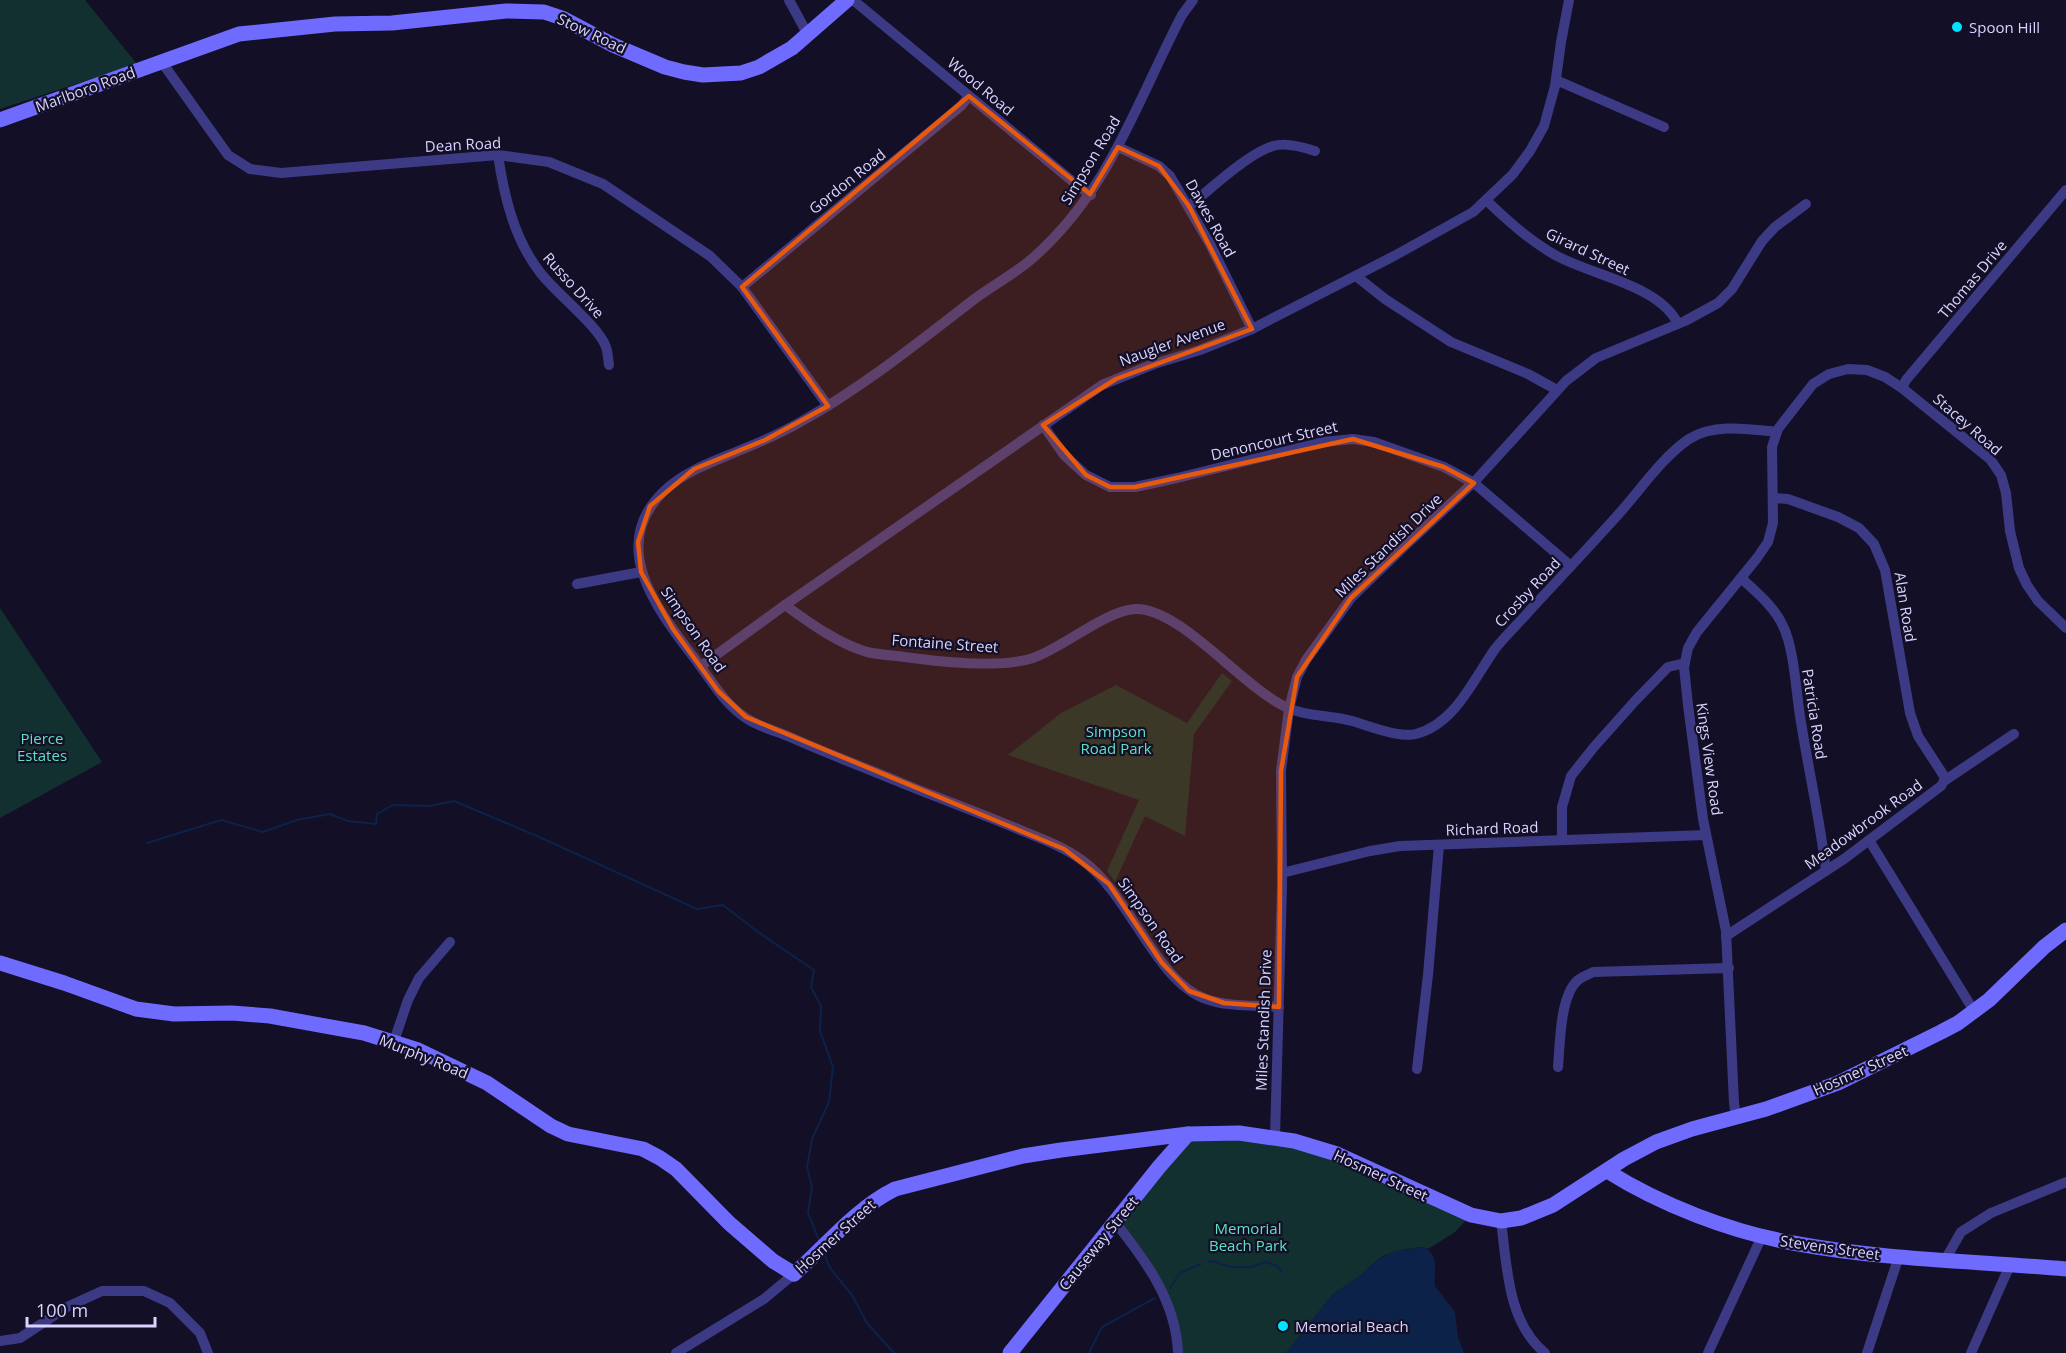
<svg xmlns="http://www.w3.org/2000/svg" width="2066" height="1353" viewBox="0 0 2066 1353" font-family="'Open Sans',sans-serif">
	<rect width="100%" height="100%" fill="#130f26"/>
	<g fill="#12302f">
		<polygon points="0,0 85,0 137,64 0,109"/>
		<polygon points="0,608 102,762 0,818"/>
		<polygon points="1222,673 1232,681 1194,734 1185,836 1145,816 1115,882 1107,871 1139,800 1008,755 1061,713 1116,685 1187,723"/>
		<polygon points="1188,1134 1275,1137 1471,1215 1455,1232 1428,1249 1422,1247 1402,1250 1385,1255 1377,1260 1360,1276 1332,1295 1286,1353 1178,1353 1171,1313 1115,1222"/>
	</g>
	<path fill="#0c2248" d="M1422,1247C1441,1253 1433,1272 1435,1286L1455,1312L1458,1337L1464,1353H1286L1332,1295L1360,1276L1377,1260L1392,1252Z"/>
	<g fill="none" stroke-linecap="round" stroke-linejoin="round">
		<g stroke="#0c2248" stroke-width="2">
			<polyline points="147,843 221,820 263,832 297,820 330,814 348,821 376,824 377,814 393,805 429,806 454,801 537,836 697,909 723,905 758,932 814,970 811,987 821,1006 820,1031 833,1067 829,1102 812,1139 807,1167 812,1187 808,1213 819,1240"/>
			<polyline points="825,1256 830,1268 852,1295 867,1323 894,1353"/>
			<polyline points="1209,1262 1213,1261 1231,1267 1251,1267 1266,1262 1277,1266 1282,1272"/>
			<polyline points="1170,1288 1180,1273 1201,1264"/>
			<polyline points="1089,1353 1102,1327 1155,1298"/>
		</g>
		<g stroke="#3d3a85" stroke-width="10">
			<polyline points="789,0 808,35"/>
			<polyline points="853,0 1077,185 1091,195"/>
			<path d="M1193,0L1182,15C1136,103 1111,188 1034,257C1014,275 989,287 968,304C915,345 861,388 802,421C783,432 763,441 743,449C715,461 686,470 664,491C605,548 661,614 698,663C712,682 725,704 746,718C759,727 776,731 790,737C828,754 866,768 904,784C944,800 985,815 1025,832C1045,840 1066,848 1083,861C1130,895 1156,982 1206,999C1228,1007 1256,1005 1279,1007"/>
			<polyline points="161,61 228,155 250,169 281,173 498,155 549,162 603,184 710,256 742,287 828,406"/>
			<polyline points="1556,80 1664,127"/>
			<polyline points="1118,147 1159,166 1170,176 1210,244 1252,329"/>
			<path d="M498,155C504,196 514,238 539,271C554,292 598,325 606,347C608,353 608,359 609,365"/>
			<path d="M1486,200C1508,221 1529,240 1555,255C1590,275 1660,285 1678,324"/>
			<path d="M1189,206C1211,189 1247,154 1273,146C1286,142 1303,147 1315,151"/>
			<polyline points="1356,276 1385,299 1451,342 1528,374 1557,390"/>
			<polyline points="742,287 961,106 969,96"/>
			<polyline points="1902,388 1906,380 2066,190"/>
			<polyline points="1043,425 1064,455 1086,475 1110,487 1135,487 1177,478 1323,442 1353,439 1374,442 1444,467 1474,483 1571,566"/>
			<polyline points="1773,498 1788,499 1838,517 1859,528 1874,544 1885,570 1910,713 1918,736 1944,776 1944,781"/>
			<path d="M1741,578C1756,592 1774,606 1783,626C1794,648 1796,691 1800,716C1808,768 1820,819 1826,871"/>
			<polyline points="577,584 641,572"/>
			<path d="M785,605C810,623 837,643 867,652C876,654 887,655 897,656C932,661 1000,669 1033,658C1064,647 1105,611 1135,609C1180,607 1244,689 1288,708C1307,717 1332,715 1352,721C1369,726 1399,738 1416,734C1455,724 1473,680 1495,649C1506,635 1519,623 1531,609C1559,579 1588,548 1616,517C1639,492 1661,458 1689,439C1714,423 1749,429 1777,432"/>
			<polyline points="701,666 785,605 1102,385 1154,364 1200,350 1252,329 1394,256 1473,212 1513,174 1530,151 1544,126 1555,86 1561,42 1569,0"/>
			<polyline points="1562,840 1562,807 1571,776 1594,747 1635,701 1668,667 1685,663"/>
			<polyline points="1869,840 1974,1011"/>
			<polyline points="1282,873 1370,851 1400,846 1706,835"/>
			<polyline points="1726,936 1844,859 1941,786 1944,781 2014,734"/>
			<polyline points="394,1041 408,1000 419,978 450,942"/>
			<path d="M1558,1067C1560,1044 1560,997 1577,981C1581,977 1588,975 1593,972L1729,968"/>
			<polyline points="1417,1069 1428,975 1439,845"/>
			<polyline points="1736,1117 1734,1103 1726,931 1703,819 1688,705 1684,667 1688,648 1697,632 1757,558 1768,542 1773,523 1772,447 1778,429 1813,384 1829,374 1848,369 1867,370 1885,377 1902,388 1990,459 2001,475 2006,493 2010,531 2019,568 2027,585 2038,601 2066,628"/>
			<polyline points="1275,1137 1282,886 1281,771 1289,709 1297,677 1306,660 1351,598 1406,545 1476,480 1566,381 1596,358 1685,321 1718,303 1732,289 1762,241 1775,227 1806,204"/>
			<path d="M1501,1221C1507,1265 1507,1322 1545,1353"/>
			<path d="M1115,1222C1146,1261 1176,1301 1178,1353"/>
			<polyline points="1945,1260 1961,1232 1991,1213 2066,1182"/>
			<polyline points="0,1341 20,1338 67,1307 102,1291 144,1291 170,1303 200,1333 208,1353"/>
			<polyline points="676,1353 764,1299 794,1274"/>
			<polyline points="1708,1353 1762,1236"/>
			<polyline points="1867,1353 1899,1256"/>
			<polyline points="1971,1353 2010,1265"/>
		</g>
		<g stroke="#6f6bff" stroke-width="15">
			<polyline points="0,120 239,34 335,24 392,23 506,11 544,12 562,18 613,45 665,67 684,72 703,75 741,73 759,67 792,48 847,0"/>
			<path d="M0,963L64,983L136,1009L174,1014L232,1013L270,1016L364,1033L418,1050L487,1083L551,1126L568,1134L643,1149L660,1158L676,1169L729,1223L773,1261L794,1274C827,1245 855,1209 895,1189L1023,1156L1061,1150L1188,1134L1239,1133L1294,1141L1337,1154L1471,1215L1501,1221L1521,1218L1553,1205L1624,1159L1656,1142L1692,1129L1766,1109L1838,1083L1941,1032L1958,1023L1989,1000L2044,947L2066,930"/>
			<path d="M1607,1171C1661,1205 1731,1232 1793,1243C1883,1260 1975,1261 2066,1269"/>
			<polyline points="1010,1353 1159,1167 1188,1134"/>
		</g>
	</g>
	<path fill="#e8590c" fill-opacity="0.2" stroke="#e8590c" stroke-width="4.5" stroke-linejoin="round" d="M969,96L1090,194L1118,147L1159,166L1189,206L1252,329L1116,379L1043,425L1086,475L1110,487H1135L1353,439L1444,467L1474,483L1351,598L1297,677L1281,771L1279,1007L1224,1003L1189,991L1162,963L1109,884L1064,849L746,717L718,691L673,629L641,572L638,542L650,506L694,469L765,440L828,406L742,287Z"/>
	<g fill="#00e5ff" stroke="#130f26" stroke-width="2">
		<circle cx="1957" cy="27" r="6"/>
		<circle cx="1283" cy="1326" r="6"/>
	</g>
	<g text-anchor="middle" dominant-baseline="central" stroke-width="4.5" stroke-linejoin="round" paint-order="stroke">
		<g font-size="15" fill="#d9d4ff" stroke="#130f26" text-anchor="start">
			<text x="1969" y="27">Spoon Hill</text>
			<text x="1295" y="1326">Memorial Beach</text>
		</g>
		<g font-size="15" fill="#d9d4ff" stroke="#130f26">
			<text transform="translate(592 33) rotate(25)">Stow Road</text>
			<text transform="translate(981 86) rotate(40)">Wood Road</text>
			<text transform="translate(85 89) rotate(-20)">Marlboro Road</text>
			<text transform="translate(463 144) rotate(-3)">Dean Road</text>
			<text transform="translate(1090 160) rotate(-59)">Simpson Road</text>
			<text transform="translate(847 181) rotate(-39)">Gordon Road</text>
			<text transform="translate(1211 218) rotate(61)">Dawes Road</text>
			<text transform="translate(1588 251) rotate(25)">Girard Street</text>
			<text transform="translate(1972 279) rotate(-50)">Thomas Drive</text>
			<text transform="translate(574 285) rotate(48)">Russo Drive</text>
			<text transform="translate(1172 342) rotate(-20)">Naugler Avenue</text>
			<text transform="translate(1968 424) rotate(41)">Stacey Road</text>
			<text transform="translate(1274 440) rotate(-13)">Denoncourt Street</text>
			<text transform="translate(1388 545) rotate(-44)">Miles Standish Drive</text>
			<text transform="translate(1527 592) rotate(-47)">Crosby Road</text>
			<text transform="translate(1906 607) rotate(81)">Alan Road</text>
			<text transform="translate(694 629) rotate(55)">Simpson Road</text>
			<text transform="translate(945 643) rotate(4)">Fontaine Street</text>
			<text transform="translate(1815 714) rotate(81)">Patricia Road</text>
			<text transform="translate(1710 759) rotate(82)">Kings View Road</text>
			<text transform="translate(1863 824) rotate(-36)">Meadowbrook Road</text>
			<text transform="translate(1492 828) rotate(-2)">Richard Road</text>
			<text transform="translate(1151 920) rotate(55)">Simpson Road</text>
			<text transform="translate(1263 1020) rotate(-88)">Miles Standish Drive</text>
			<text transform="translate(424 1056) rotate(22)">Murphy Road</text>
			<text transform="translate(1860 1070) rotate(-24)">Hosmer Street</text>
			<text transform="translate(1381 1175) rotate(25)">Hosmer Street</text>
			<text transform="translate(835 1236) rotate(-42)">Hosmer Street</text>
			<text transform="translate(1098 1243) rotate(-51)">Causeway Street</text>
			<text transform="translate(1830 1247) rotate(8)">Stevens Street</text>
		</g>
		<g font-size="15" fill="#5fe0c0" stroke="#130f26">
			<text x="1116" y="731">Simpson<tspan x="1116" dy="17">Road Park</tspan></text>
			<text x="42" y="738">Pierce<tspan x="42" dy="17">Estates</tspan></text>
			<text x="1248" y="1228">Memorial<tspan x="1248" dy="17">Beach Park</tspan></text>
		</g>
	</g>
	<path d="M27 1317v9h128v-9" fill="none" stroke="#d9d4ff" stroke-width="3"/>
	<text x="36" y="1317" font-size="18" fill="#d9d4ff" stroke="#130f26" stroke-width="4.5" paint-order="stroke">100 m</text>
</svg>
